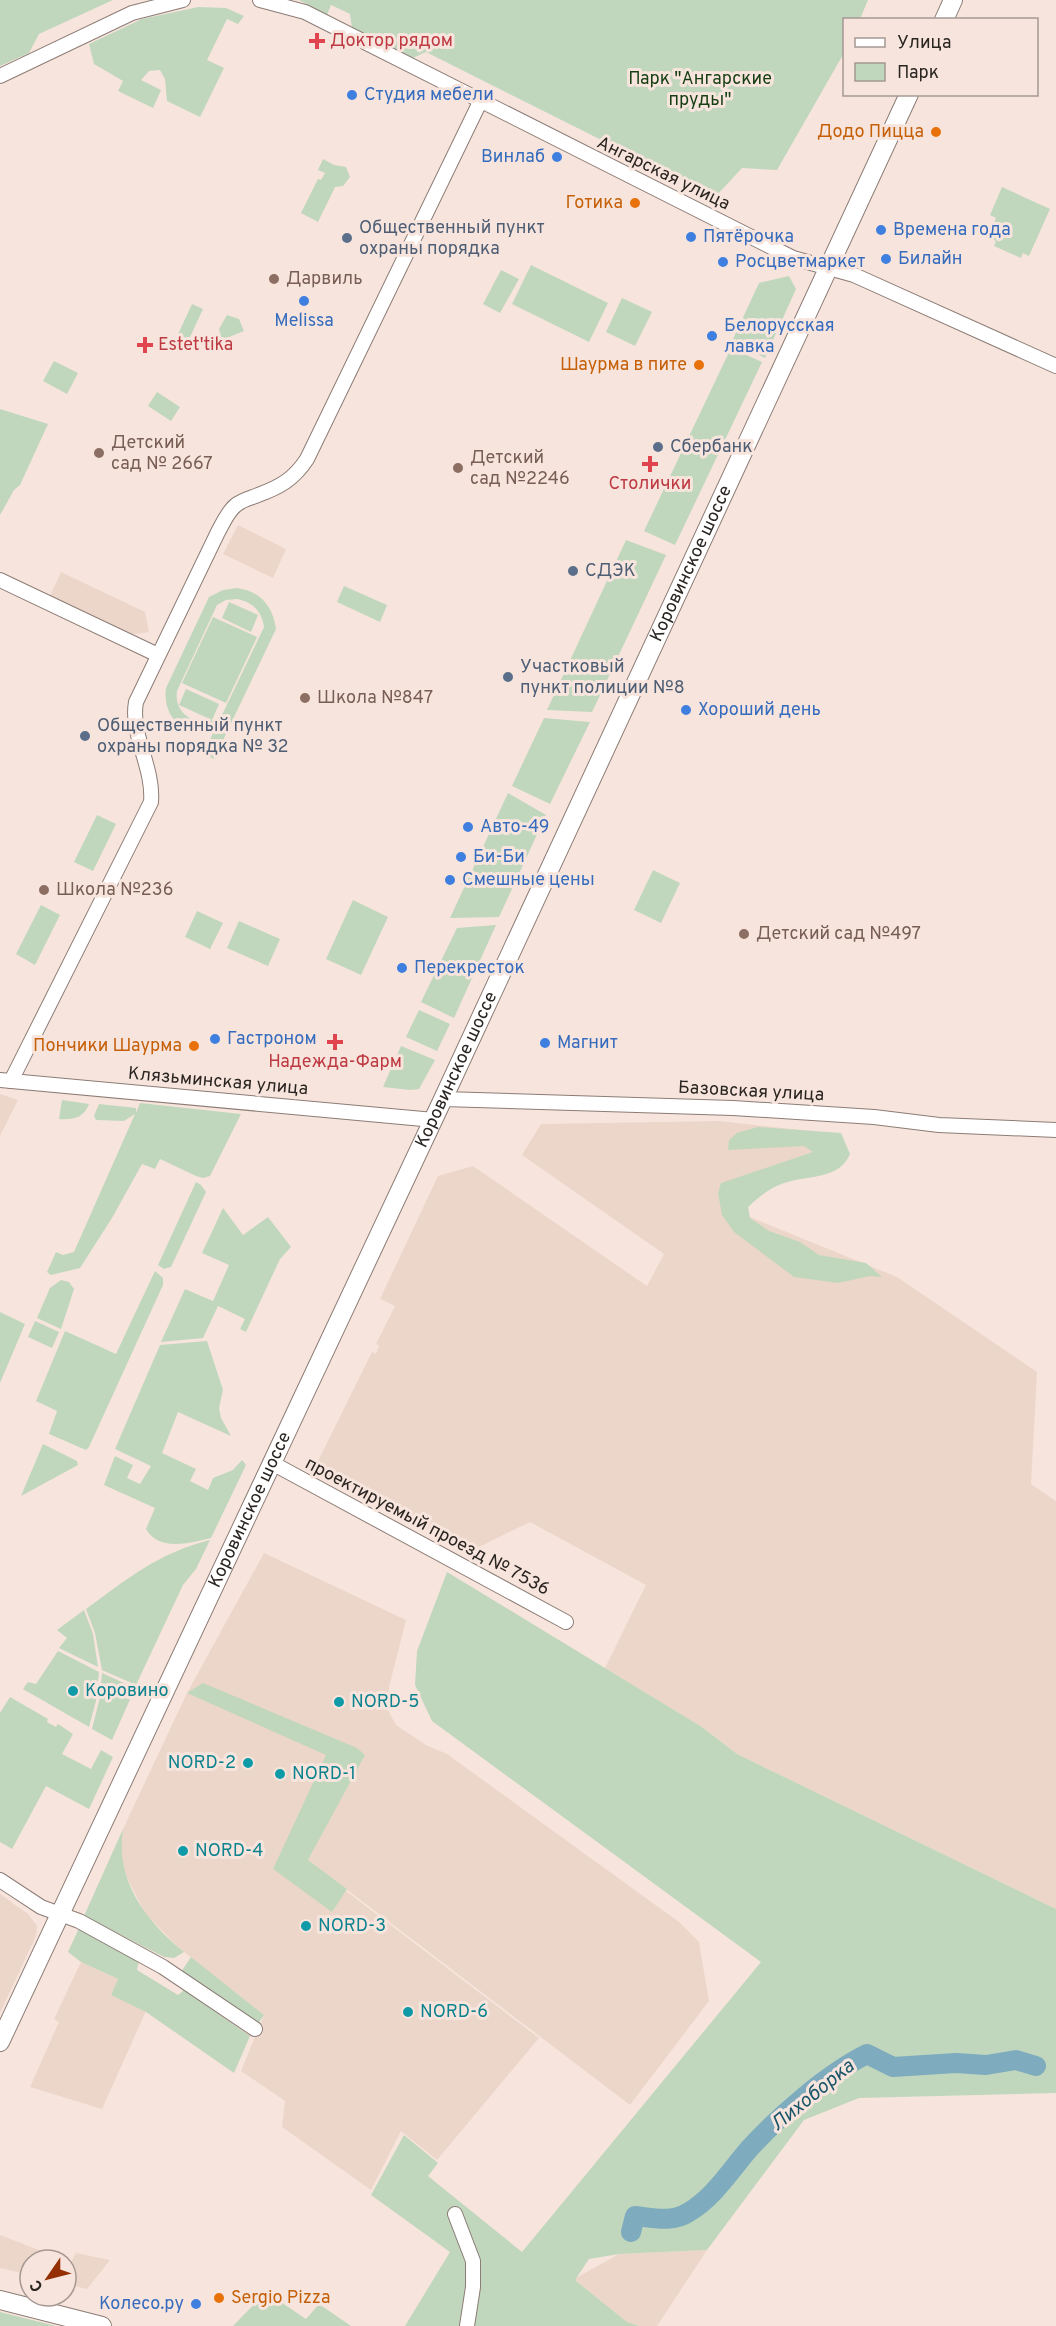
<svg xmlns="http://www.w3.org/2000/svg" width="1056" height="2326" viewBox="0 0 1056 2326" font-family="Overpass,sans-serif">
	<rect width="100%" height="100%" fill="#f7e5dd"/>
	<g fill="#ecd6ca">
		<polygon points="238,525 286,549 273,578 223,554"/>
		<polygon points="61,572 145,612 149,632 128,635 49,598"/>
		<polygon points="0,1094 18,1100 0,1136"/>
		<polygon points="719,1121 838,1134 838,1147 739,1180 740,1213 897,1277 1037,1372 1031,1484 1056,1501 1056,1909 737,1754 702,1727 605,1668 646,1585 530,1522 471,1551 401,1515 404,1510 316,1465 372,1352 376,1354 379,1346 376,1344 395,1306 380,1299 438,1176 473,1166 647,1286 664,1254 522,1155 541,1124"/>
		<polygon points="264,1553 406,1620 389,1687 388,1710 396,1725 426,1745 447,1754 679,1922 699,1942 709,2001 630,2105 308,1860 365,1753 287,1846 539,2038 437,2160 401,2131 371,2190 282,2127 285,2101 241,2071 264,2015 179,1948 145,1913 126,1876 121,1856 121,1842 123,1829 187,1693"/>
		<polygon points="0,1894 28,1914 37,1926 36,1936 0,2013"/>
		<polygon points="81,1962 118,1979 111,1995 146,2011 102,2109 30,2087 59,2022 54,2019"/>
		<polygon points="0,2235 65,2260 30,2260 30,2275 0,2268"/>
		<polygon points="707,2250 657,2326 639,2326 627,2322 574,2279 619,2254"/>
		<polygon points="76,2253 110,2260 87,2289 66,2284 66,2260 71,2262"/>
	</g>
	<g fill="#c0d7bd" fill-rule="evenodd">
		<polygon points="0,0 113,0 39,34 29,53 0,66"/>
		<polygon points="299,0 868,0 860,19 844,20 844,53 777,170 742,168 717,195 708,193 689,184 426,52 413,58 352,28 350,14 331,5 327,15"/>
		<polygon points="198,7 226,8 244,16 238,24 227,19 207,60 224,68 200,117 167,101 165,79 160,70 149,71 141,80 161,90 153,108 118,91 123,81 94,64 89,44 142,19"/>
		<polygon points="323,159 334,165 346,167 350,177 343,186 335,187 318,222 301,213 318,179 321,180 325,173 318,170"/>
		<polygon points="1002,187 1050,209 1029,256 1023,253 1021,258 994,246 996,241 988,237 996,218 990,215"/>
		<polygon points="531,265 608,303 589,342 512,304"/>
		<polygon points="501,270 519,279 500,313 483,304"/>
		<polygon points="789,276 796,289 765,358 732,341 759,283"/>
		<polygon points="622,298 652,312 635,346 606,332"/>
		<polygon points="192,304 203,309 184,350 173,345"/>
		<polygon points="227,315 239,319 244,331 222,340 219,329"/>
		<polygon points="731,348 762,362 675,545 644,531"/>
		<polygon points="54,361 78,373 67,394 43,381"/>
		<polygon points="157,392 180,407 171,421 148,406"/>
		<polygon points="0,409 48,424 20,485 14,490 0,515"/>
		<polygon points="626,540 666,555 592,712 547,710"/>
		<polygon points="344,586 387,605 380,622 337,602"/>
		<path d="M237,588C260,591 273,606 276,629L214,759L204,754L213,733C184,737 162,717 166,688L209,597L223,590ZM237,599C252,602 262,611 264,627L222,715C203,730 173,717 177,691L217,605L226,600Z"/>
		<polygon points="229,602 258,615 251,632 222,618"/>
		<polygon points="213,617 257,637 226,703 182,683"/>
		<polygon points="186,689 219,704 212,720 179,705"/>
		<polygon points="544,718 590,722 550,804 512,786"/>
		<polygon points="508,793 546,815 499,917 450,918"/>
		<polygon points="97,815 116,824 93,871 74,862"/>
		<polygon points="653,870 680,883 661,923 634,910"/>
		<polygon points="353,900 388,917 361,975 326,959"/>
		<polygon points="41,905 60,915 35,965 16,954"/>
		<polygon points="197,911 223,923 210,949 185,937"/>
		<polygon points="239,921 280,939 268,966 227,948"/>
		<polygon points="496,925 454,1018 421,1002 457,928"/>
		<polygon points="419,1010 450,1024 437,1051 406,1037"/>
		<polygon points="401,1046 435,1060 419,1089 410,1090 383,1087"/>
		<path d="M62,1100L89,1104C84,1118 73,1120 59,1119Z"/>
		<polygon points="140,1103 241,1114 210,1176 203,1178 196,1176 160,1159 155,1169 142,1164 112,1218 80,1268 51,1275 47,1272 56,1252 63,1255 74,1252 135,1114 124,1121 96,1120 94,1116 99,1104 136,1108 136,1113"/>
		<path d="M758,1127L841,1133L850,1154C839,1180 808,1175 784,1183C769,1188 759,1197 748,1207L750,1218L769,1231L800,1242L819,1255L866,1263L882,1277L870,1276L838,1283L794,1277L734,1232L722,1215L718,1193L721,1183L813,1152L804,1146L728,1150L729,1140L737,1133Z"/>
		<polygon points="196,1182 201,1185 206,1192 171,1267 164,1269 158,1265"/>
		<polygon points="223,1208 243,1235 268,1217 291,1247 280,1259 246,1332 240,1329 245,1319 218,1306 203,1338 161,1342 185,1289 213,1301 229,1265 202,1253"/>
		<polygon points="155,1271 163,1278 163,1285 89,1447 86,1450 49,1434 57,1411 36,1401 65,1331 116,1354"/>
		<polygon points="61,1280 69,1282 74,1289 61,1329 37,1318 50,1288"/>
		<polygon points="0,1312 25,1324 0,1383"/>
		<polygon points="35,1321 59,1332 52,1348 28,1337"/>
		<path d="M207,1341L223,1390L219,1408L221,1418L231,1436L178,1412L162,1453L196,1469L190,1481L208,1490L213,1478L233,1470L242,1460L246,1465L211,1538C190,1543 159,1552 146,1529L155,1508L104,1485L115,1456L133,1465L127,1478L140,1484L151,1466L115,1449L160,1345Z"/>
		<polygon points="43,1444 77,1461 78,1465 21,1496"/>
		<path d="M210,1540L196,1569L183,1585L136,1685L102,1670L95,1633L86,1609C127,1579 160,1552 210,1540Z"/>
		<polygon points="447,1572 702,1727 737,1754 1056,1909 1056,2093 859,2098 804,2120 707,2250 619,2254 589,2259 575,2280 627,2322 639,2326 405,2326 450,2252 371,2195 404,2135 438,2163 428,2176 522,2252 761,1962 432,1721 415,1685 417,1651"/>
		<polygon points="84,1610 93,1634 98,1667 59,1648 67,1638 57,1630"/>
		<polygon points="58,1651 99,1672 96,1701 89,1727 23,1689 28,1682 36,1684"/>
		<polygon points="102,1673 135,1688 112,1740 92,1729 100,1697"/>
		<polygon points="203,1683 357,1748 365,1755 308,1860 347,1889 332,1912 273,1869 326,1755 187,1693"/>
		<polygon points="10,1697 48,1719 47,1722 56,1727 58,1724 73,1734 62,1754 91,1769 101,1750 113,1757 89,1809 46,1786 12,1849 0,1842 0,1713"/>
		<path d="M123,1829C115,1880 145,1920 184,1952L174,1958L164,1957L84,1916Z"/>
		<polygon points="80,1926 139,1960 137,1970 178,1995 184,1990 250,2036 234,2073 146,2012 111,1995 118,1979 81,1962 68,1952"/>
		<polygon points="191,1957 264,2015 256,2027 181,1972"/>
		<polygon points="266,2292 306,2319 319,2304 351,2326 233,2326"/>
		<polygon points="0,2312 56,2326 0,2326"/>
	</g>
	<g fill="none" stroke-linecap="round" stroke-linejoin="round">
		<path stroke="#7eabbe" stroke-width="20" d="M631,2232L635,2216C654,2218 672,2223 689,2212C714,2197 730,2171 749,2149C779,2116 827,2074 867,2054L893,2067L956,2063L986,2065L1016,2060L1036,2066"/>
		<g stroke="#8c7c75" stroke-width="16">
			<g id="minor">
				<polyline points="260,0 305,12 793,258 854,275 1056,366"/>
				<polyline points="0,76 132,13 183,0"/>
				<polyline points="0,580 158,655"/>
				<polyline points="0,1080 434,1120"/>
				<path d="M11,1081L151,802C154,767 130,735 136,702L218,532C223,523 228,511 236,505C242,500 251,498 258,495C280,487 294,479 307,459L480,102"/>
				<polyline points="443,1099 733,1108 874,1117 939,1125 1056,1130"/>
				<polyline points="272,1463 566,1622"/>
				<polyline points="0,1880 41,1907 79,1921 163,1967 255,2029"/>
				<polyline points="455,2214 473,2261 473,2287 467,2326"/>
			</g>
		</g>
		<g stroke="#8c7c75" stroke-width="20">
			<g id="major">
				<polyline points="944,20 953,0"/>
				<path id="s1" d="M0,2042L443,1099L909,94"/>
				<polyline points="0,2300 102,2326"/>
			</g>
		</g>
		<use href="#minor" stroke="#fff" stroke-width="14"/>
		<use href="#major" stroke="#fff" stroke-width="18"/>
	</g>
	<g fill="#e0444e" stroke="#f7e5dd" stroke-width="2">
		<path d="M314 32h6v6h6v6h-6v6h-6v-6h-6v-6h6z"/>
		<path d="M142 336h6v6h6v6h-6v6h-6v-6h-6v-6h6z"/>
		<path d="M647 455h6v6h6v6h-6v6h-6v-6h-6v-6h6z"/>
		<path d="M332 1033h6v6h6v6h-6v6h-6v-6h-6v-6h6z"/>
	</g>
	<g fill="#3f7fe0" stroke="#f7e5dd" stroke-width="2">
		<circle cx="352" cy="95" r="6"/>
		<circle cx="557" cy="157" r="6"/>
		<circle cx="881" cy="230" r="6"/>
		<circle cx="691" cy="237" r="6"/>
		<circle cx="886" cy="259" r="6"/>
		<circle cx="723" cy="262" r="6"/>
		<circle cx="304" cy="301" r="6"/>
		<circle cx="712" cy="336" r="6"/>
		<circle cx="686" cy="710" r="6"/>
		<circle cx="468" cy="827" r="6"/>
		<circle cx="461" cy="857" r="6"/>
		<circle cx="450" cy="880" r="6"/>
		<circle cx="402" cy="968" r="6"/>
		<circle cx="215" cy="1039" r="6"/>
		<circle cx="545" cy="1043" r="6"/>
		<circle cx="196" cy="2304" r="6"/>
	</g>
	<g fill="#e8710a" stroke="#f7e5dd" stroke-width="2">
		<circle cx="936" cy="132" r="6"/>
		<circle cx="635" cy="203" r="6"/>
		<circle cx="699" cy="365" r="6"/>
		<circle cx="194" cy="1046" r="6"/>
		<circle cx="219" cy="2298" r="6"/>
	</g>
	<g fill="#5c6f8a" stroke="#f7e5dd" stroke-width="2">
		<circle cx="347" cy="238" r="6"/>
		<circle cx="658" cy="447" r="6"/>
		<circle cx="573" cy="571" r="6"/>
		<circle cx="508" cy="677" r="6"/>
		<circle cx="85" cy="736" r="6"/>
	</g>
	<g fill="#8d6e63" stroke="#f7e5dd" stroke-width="2">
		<circle cx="274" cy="279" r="6"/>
		<circle cx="99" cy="453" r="6"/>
		<circle cx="458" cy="468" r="6"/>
		<circle cx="305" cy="698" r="6"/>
		<circle cx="44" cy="890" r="6"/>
		<circle cx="744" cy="934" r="6"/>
	</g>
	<g fill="#0f9aa8" stroke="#f7e5dd" stroke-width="2">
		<circle cx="73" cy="1691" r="6"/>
		<circle cx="339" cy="1702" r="6"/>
		<circle cx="248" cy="1763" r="6"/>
		<circle cx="280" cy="1774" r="6"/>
		<circle cx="183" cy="1851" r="6"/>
		<circle cx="306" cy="1926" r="6"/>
		<circle cx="408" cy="2012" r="6"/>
	</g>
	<g text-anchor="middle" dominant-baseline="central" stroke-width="6" stroke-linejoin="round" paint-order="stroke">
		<g font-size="18" fill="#be3a42" stroke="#f7e5dd" text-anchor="start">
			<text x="330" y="41">Доктор рядом</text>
			<text x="158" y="345">Estet'tika</text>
			<text x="650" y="484" text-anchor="middle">Столички</text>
			<text x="335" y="1062" text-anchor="middle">Надежда-Фарм</text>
		</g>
		<g font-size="18" fill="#153e12" stroke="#f7e5dd">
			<text x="700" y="79">Парк "Ангарские<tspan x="700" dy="21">пруды"</tspan></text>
		</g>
		<g font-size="18" fill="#366cbe" stroke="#f7e5dd" text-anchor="start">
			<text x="364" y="95">Студия мебели</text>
			<text x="545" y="157" text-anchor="end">Винлаб</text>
			<text x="893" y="230">Времена года</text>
			<text x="703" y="237">Пятёрочка</text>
			<text x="898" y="259">Билайн</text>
			<text x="735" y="262">Росцветмаркет</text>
			<text x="304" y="321" text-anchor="middle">Melissa</text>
			<text x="724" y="326">Белорусская<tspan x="724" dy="21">лавка</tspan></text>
			<text x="698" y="710">Хороший день</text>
			<text x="480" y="827">Авто-49</text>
			<text x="473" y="857">Би-Би</text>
			<text x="462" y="880">Смешные цены</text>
			<text x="414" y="968">Перекресток</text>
			<text x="227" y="1039">Гастроном</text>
			<text x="557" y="1043">Магнит</text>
			<text x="184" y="2304" text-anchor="end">Колесо.ру</text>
		</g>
		<g font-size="18" fill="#c56008" stroke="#f7e5dd" text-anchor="end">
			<text x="924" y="132">Додо Пицца</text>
			<text x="623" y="203">Готика</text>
			<text x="687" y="365">Шаурма в пите</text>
			<text x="182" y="1046">Пончики Шаурма</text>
			<text x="231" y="2298" text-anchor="start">Sergio Pizza</text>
		</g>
		<g font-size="18" fill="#2b2522" stroke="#f7e5dd">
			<text transform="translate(663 174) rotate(26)">Ангарская улица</text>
			<text stroke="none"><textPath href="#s1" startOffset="1632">Коровинское шоссе</textPath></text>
			<text stroke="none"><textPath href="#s1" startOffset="1074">Коровинское шоссе</textPath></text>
			<text transform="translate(218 1082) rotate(5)">Клязьминская улица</text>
			<text transform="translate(751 1092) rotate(3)">Базовская улица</text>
			<text stroke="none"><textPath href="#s1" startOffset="588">Коровинское шоссе</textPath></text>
			<text transform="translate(427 1527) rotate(28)">проектируемый проезд № 7536</text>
		</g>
		<g font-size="18" fill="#4e5e75" stroke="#f7e5dd" text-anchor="start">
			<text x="359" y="228">Общественный пункт<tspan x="359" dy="21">охраны порядка</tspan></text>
			<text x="670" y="447">Сбербанк</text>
			<text x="585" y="571">СДЭК</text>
			<text x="520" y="667">Участковый<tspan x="520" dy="21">пункт полиции №8</tspan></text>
			<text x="97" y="726">Общественный пункт<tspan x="97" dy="21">охраны порядка № 32</tspan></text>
		</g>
		<g font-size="18" fill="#785e54" stroke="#f7e5dd" text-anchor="start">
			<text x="286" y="279">Дарвиль</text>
			<text x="111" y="443">Детский<tspan x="111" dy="21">сад № 2667</tspan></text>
			<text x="470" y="458">Детский<tspan x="470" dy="21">сад №2246</tspan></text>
			<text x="317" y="698">Школа №847</text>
			<text x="56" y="890">Школа №236</text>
			<text x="756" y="934">Детский сад №497</text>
		</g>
		<g font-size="18" fill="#0d838f" stroke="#f7e5dd" text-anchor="start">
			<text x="85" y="1691">Коровино</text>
			<text x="351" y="1702">NORD-5</text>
			<text x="236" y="1763" text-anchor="end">NORD-2</text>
			<text x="292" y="1774">NORD-1</text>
			<text x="195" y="1851">NORD-4</text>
			<text x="318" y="1926">NORD-3</text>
			<text x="420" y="2012">NORD-6</text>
		</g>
		<g font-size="20" font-style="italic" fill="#1a556a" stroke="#f7e5dd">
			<text transform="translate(813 2096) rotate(-39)">Лихоборка</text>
		</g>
	</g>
	<rect x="843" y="18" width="195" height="78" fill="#f7e5dd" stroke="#a59892" stroke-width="1.5"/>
	<rect x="855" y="38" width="30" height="9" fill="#ffffff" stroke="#a59892" stroke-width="1.5"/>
	<text x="897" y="48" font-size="18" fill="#2b2522">Улица</text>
	<rect x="855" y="63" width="30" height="18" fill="#c0d7bd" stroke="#a59892" stroke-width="1.5"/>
	<text x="897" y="78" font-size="18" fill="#2b2522">Парк</text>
	<g transform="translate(48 2278) rotate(235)"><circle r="28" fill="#f7e5dd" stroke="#a59892" stroke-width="1.5"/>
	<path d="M0-4.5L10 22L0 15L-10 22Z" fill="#942f02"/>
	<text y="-9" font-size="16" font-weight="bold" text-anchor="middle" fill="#2b2522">С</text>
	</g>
</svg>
